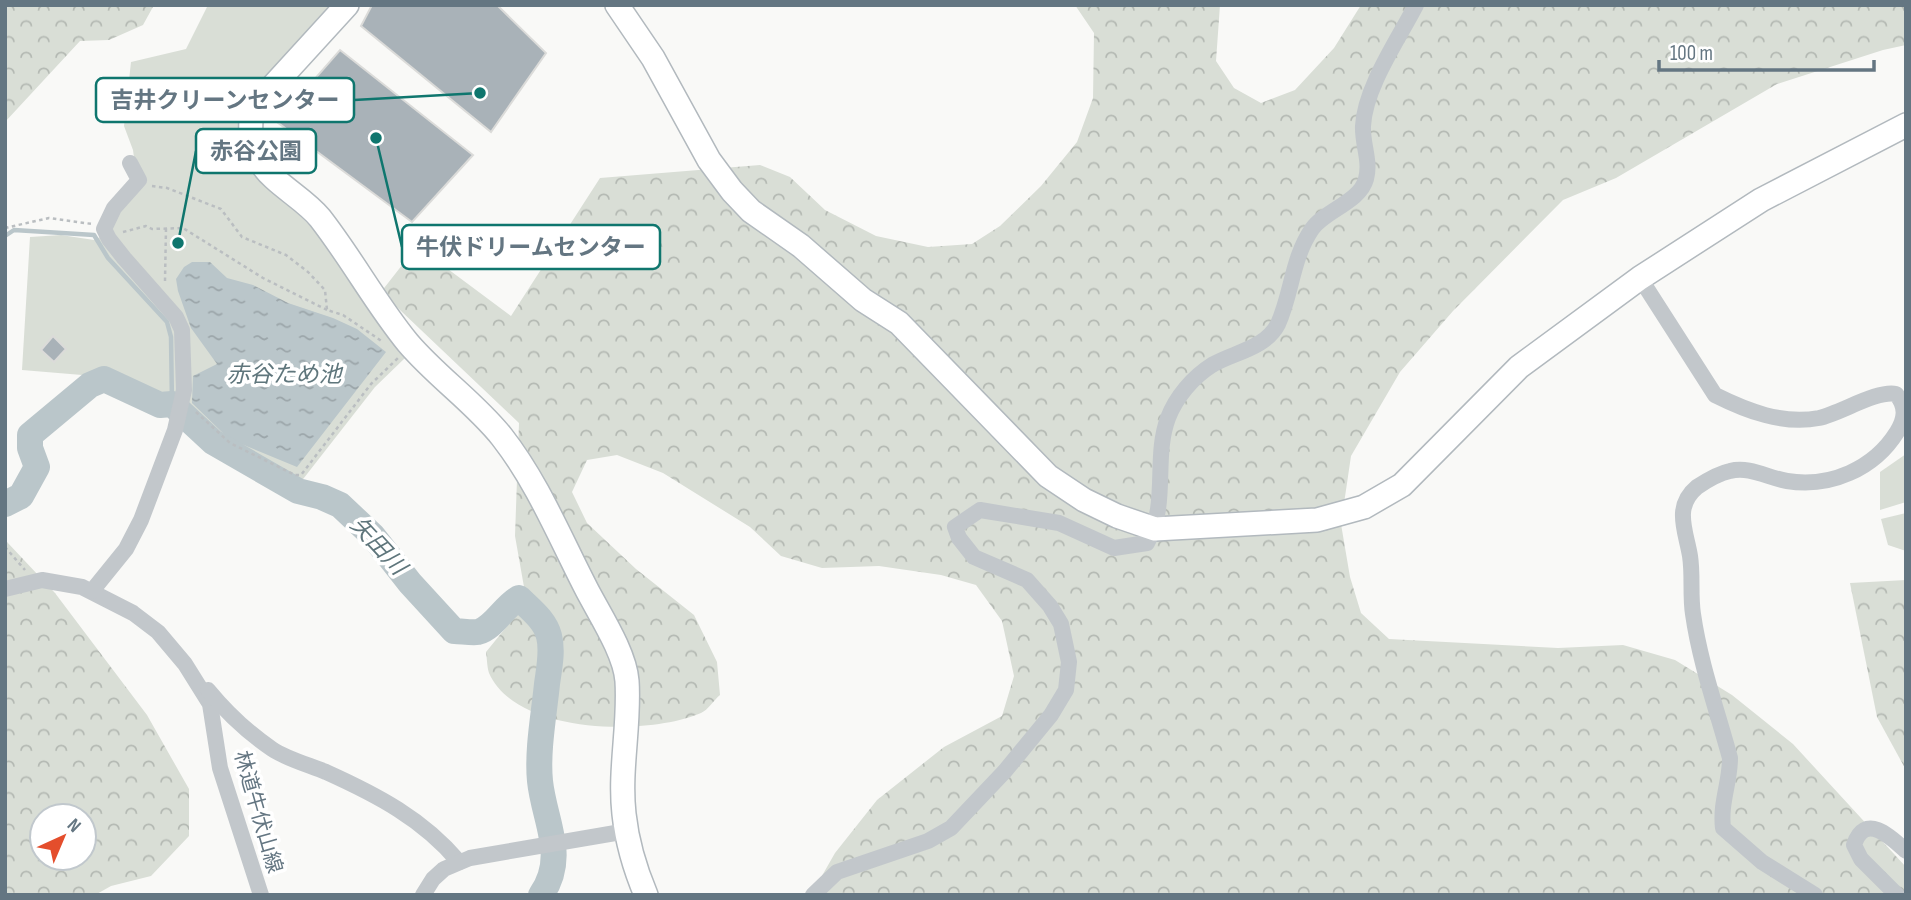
<svg xmlns="http://www.w3.org/2000/svg" width="1911" height="900" viewBox="0 0 1911 900" font-family="'Sofia Sans Condensed','Noto Sans JP',sans-serif">
	<defs>
		<pattern id="forest-crowns" width="20" height="18" patternUnits="userSpaceOnUse" patternTransform="scale(1.75)"><rect width="20" height="18" fill="#d9ded6"/><path d="M2 6a3 3 0 1 1 6 0M12 15a3 3 0 1 1 6 0" fill="none" stroke="#b4b9b3"/></pattern>
		<pattern id="water-ripples" width="26" height="14" patternUnits="userSpaceOnUse" patternTransform="scale(1.75)"><rect width="26" height="14" fill="#bac6ca"/><path d="M2 4q2-2 4 0t4 0M15 11q2-2 4 0t4 0" fill="none" stroke="#9ba5a9"/></pattern>
	</defs>
	<rect width="100%" height="100%" fill="#f9f9f7"/>
	<g fill="#d9ded6">
		<polygon points="208,5 330,5 252,98 240,121 241,144 249,164 329,245 382,329 405,358 375,387 300,483 233,450 188,409 136,389 118,378 22,370 30,237 61,235 94,240 102,236 138,188 133,150 124,126 131,62 186,49"/>
		<polygon points="1906,454 1906,502 1880,510 1880,472"/>
		<polygon points="1906,513 1906,551 1888,545 1881,519"/>
	</g>
	<g fill="url(#forest-crowns)" fill-rule="evenodd">
		<polygon points="5,5 154,5 143,25 109,40 80,41 5,122"/>
		<path d="M1075,5H1220L1216,61L1234,88L1261,103L1295,90L1334,48L1361,5H1906V45L1883,50L1777,84L1616,178L1563,200L1453,311L1400,372L1351,456L1341,524L1350,577L1361,613L1389,639L1558,648L1623,645L1675,660L1732,695L1793,744L1906,867V895H811L835,853L877,800L944,747L1002,716L1014,676L1002,621L976,585L941,575L879,566L822,568L781,556L750,527L663,473L617,455L587,460L572,492L587,523L636,569L694,615L717,662L720,695C714,700 708,710 701,713C648,736 516,735 489,673C487,667 487,658 486,652L512,620L524,587L515,536L519,423L381,292L417,246L511,316L600,178L760,165L790,177L825,210L876,236L928,247L972,244L1000,226L1041,186L1077,142L1093,98L1094,33Z"/>
		<path d="M7,542L55,593L147,715L189,789V836L151,876L111,886L95,895H5V543ZM42,816H84V858H42Z"/>
		<polygon points="1906,580 1906,770 1877,717 1850,583"/>
	</g>
	<polygon fill="url(#water-ripples)" points="192,262 210,262 227,278 253,285 288,303 333,318 357,329 386,352 297,467 229,439 192,403 193,376 217,364 191,328 178,291 176,279 184,267"/>
	<g fill="none" stroke-linecap="round" stroke-linejoin="round">
		<polyline stroke="#bac6ca" stroke-width="4.5" points="5,236 14,230 94,235 108,258 167,322 171,337 172,404"/>
		<path stroke="#bac6ca" stroke-width="26" d="M5,504L21,496L37,467L30,448V435L90,385L104,379L160,405L172,404L213,442L298,491L322,497L340,505L373,536L410,583L454,631C461,631 471,633 478,632C494,628 504,606 519,598C530,609 545,620 549,636C553,651 549,669 547,684C544,714 537,751 540,781C544,821 568,857 541,895"/>
	</g>
	<g fill="#a9b2b8" stroke="#dbdbd9" stroke-width="2">
		<polygon points="372,5 497,5 546,53 491,132 361,26"/>
		<polygon points="340,50 473,155 412,222 277,122"/>
		<polygon points="53,336 66,349 54,362 41,350"/>
	</g>
	<g fill="none" stroke-linecap="round" stroke-linejoin="round">
		<g stroke="#b2b9be" stroke-width="26">
			<g id="secondary">
				<path d="M347,5L252,109C250,127 249,144 259,160C273,184 303,197 320,218C352,259 376,304 408,343C437,377 475,403 502,437C538,483 560,538 587,590C600,615 625,653 627,681C630,725 619,770 624,814C627,842 635,869 646,895"/>
				<polyline points="617,5 653,58 709,160 732,191 751,211 801,246 863,300 899,323 1048,476 1084,500 1117,516 1155,529 1317,520 1364,507 1402,485 1519,367 1640,278 1761,200 1906,125"/>
			</g>
		</g>
		<g stroke="#babec1" stroke-width="2.5" stroke-dasharray="3.5 3.5" stroke-linecap="butt">
			<polyline points="152,186 167,188 221,209 242,237 286,255 308,272 325,290 327,310 343,315 383,342"/>
			<polyline points="5,228 49,218 92,224"/>
			<polyline points="123,232 146,226 152,229 183,228 263,278 327,310"/>
			<polyline points="165,281 166,228"/>
			<polyline points="196,412 230,443 295,475 301,475 371,384 398,358"/>
			<polyline points="5,547 25,570"/>
		</g>
		<g stroke="#c2c7cb" stroke-width="16">
			<path d="M1640,278L1715,395C1747,411 1783,425 1819,418C1841,413 1877,390 1896,394C1907,407 1905,419 1897,432C1874,469 1830,488 1787,481C1768,478 1750,466 1730,471C1720,473 1706,481 1697,487C1673,507 1686,531 1690,556C1693,575 1690,595 1693,614C1700,663 1717,710 1730,758C1730,783 1720,802 1723,828L1762,862L1815,895"/>
			<polyline points="5,589 42,580 82,587 133,613 158,632 185,664 210,704 220,768 261,895"/>
			<polyline points="92,591 126,549 141,520 175,430 184,390 182,330 176,317 124,258 109,239 104,229 114,208 139,180 130,163"/>
			<path d="M208,690C227,713 247,732 272,749C287,759 309,765 326,772C377,795 423,819 459,862"/>
			<polyline points="423,895 433,879 444,869 470,858 627,831"/>
			<path d="M813,895L837,872L928,841L951,828L1005,771L1051,715L1066,690L1069,662L1061,624L1050,606L1027,580L974,557L959,538L955,527L980,510L1059,523L1114,548L1147,543C1169,504 1153,458 1168,418C1176,397 1193,377 1212,365C1234,352 1265,349 1278,324C1292,293 1292,258 1312,229C1324,211 1360,202 1366,179C1371,161 1362,144 1363,126C1365,87 1398,40 1416,5"/>
			<path d="M1897,895L1861,859L1854,845C1865,811 1892,838 1906,851"/>
		</g>
		<use href="#secondary" stroke="#fff" stroke-width="23"/>
	</g>
	<g text-anchor="middle" dominant-baseline="central" stroke-width="7" stroke-linejoin="round" paint-order="stroke">
		<g font-size="21" fill="#647682" stroke="#fff">
			<text transform="translate(258 812) rotate(74)">林道牛伏山線</text>
		</g>
		<g font-size="23" font-style="italic" fill="#5f767c" stroke="#fff">
			<text x="284" y="375">赤谷ため池</text>
			<text transform="translate(378 546) rotate(47)">矢田川</text>
		</g>
	</g>
	<path fill="none" stroke="#0f766e" stroke-width="2.5" d="M480 93L354 100M178 243L196 151M376 138L402 247"/>
	<g fill="#0f766e" stroke="#fff" stroke-width="2.5">
		<circle cx="480" cy="93" r="7"/>
		<circle cx="178" cy="243" r="7"/>
		<circle cx="376" cy="138" r="7"/>
	</g>
	<g fill="#fff" stroke="#0f766e" stroke-width="2.5">
		<rect x="96" y="78" width="258" height="44" rx="7"/>
		<rect x="196" y="129" width="120" height="44" rx="7"/>
		<rect x="402" y="225" width="258" height="44" rx="7"/>
	</g>
	<g font-size="23" text-anchor="middle" font-weight="bold" fill="#647682">
		<text x="225" y="108">吉井クリーンセンター</text>
		<text x="256" y="159">赤谷公園</text>
		<text x="531" y="255">牛伏ドリームセンター</text>
	</g>
	<rect width="1911" height="900" fill="none" stroke="#647682" stroke-width="14"/>
	<g transform="translate(63 837) rotate(44)"><circle r="33" fill="#ffffff" stroke="#c1c8cd" stroke-width="2"/>
	<path d="M0-5L12 26L0 18L-12 26Z" fill="#e44e2c"/>
	<text y="-10" font-size="19" font-weight="bold" text-anchor="middle" fill="#647682">N</text>
	</g>
	<path d="M1659 60v10h215v-10" fill="none" stroke="#647682" stroke-width="3.5"/>
	<text x="1670" y="60" font-size="21" fill="#647682" stroke="#ffffff" stroke-width="5" paint-order="stroke">100 m</text>
</svg>
